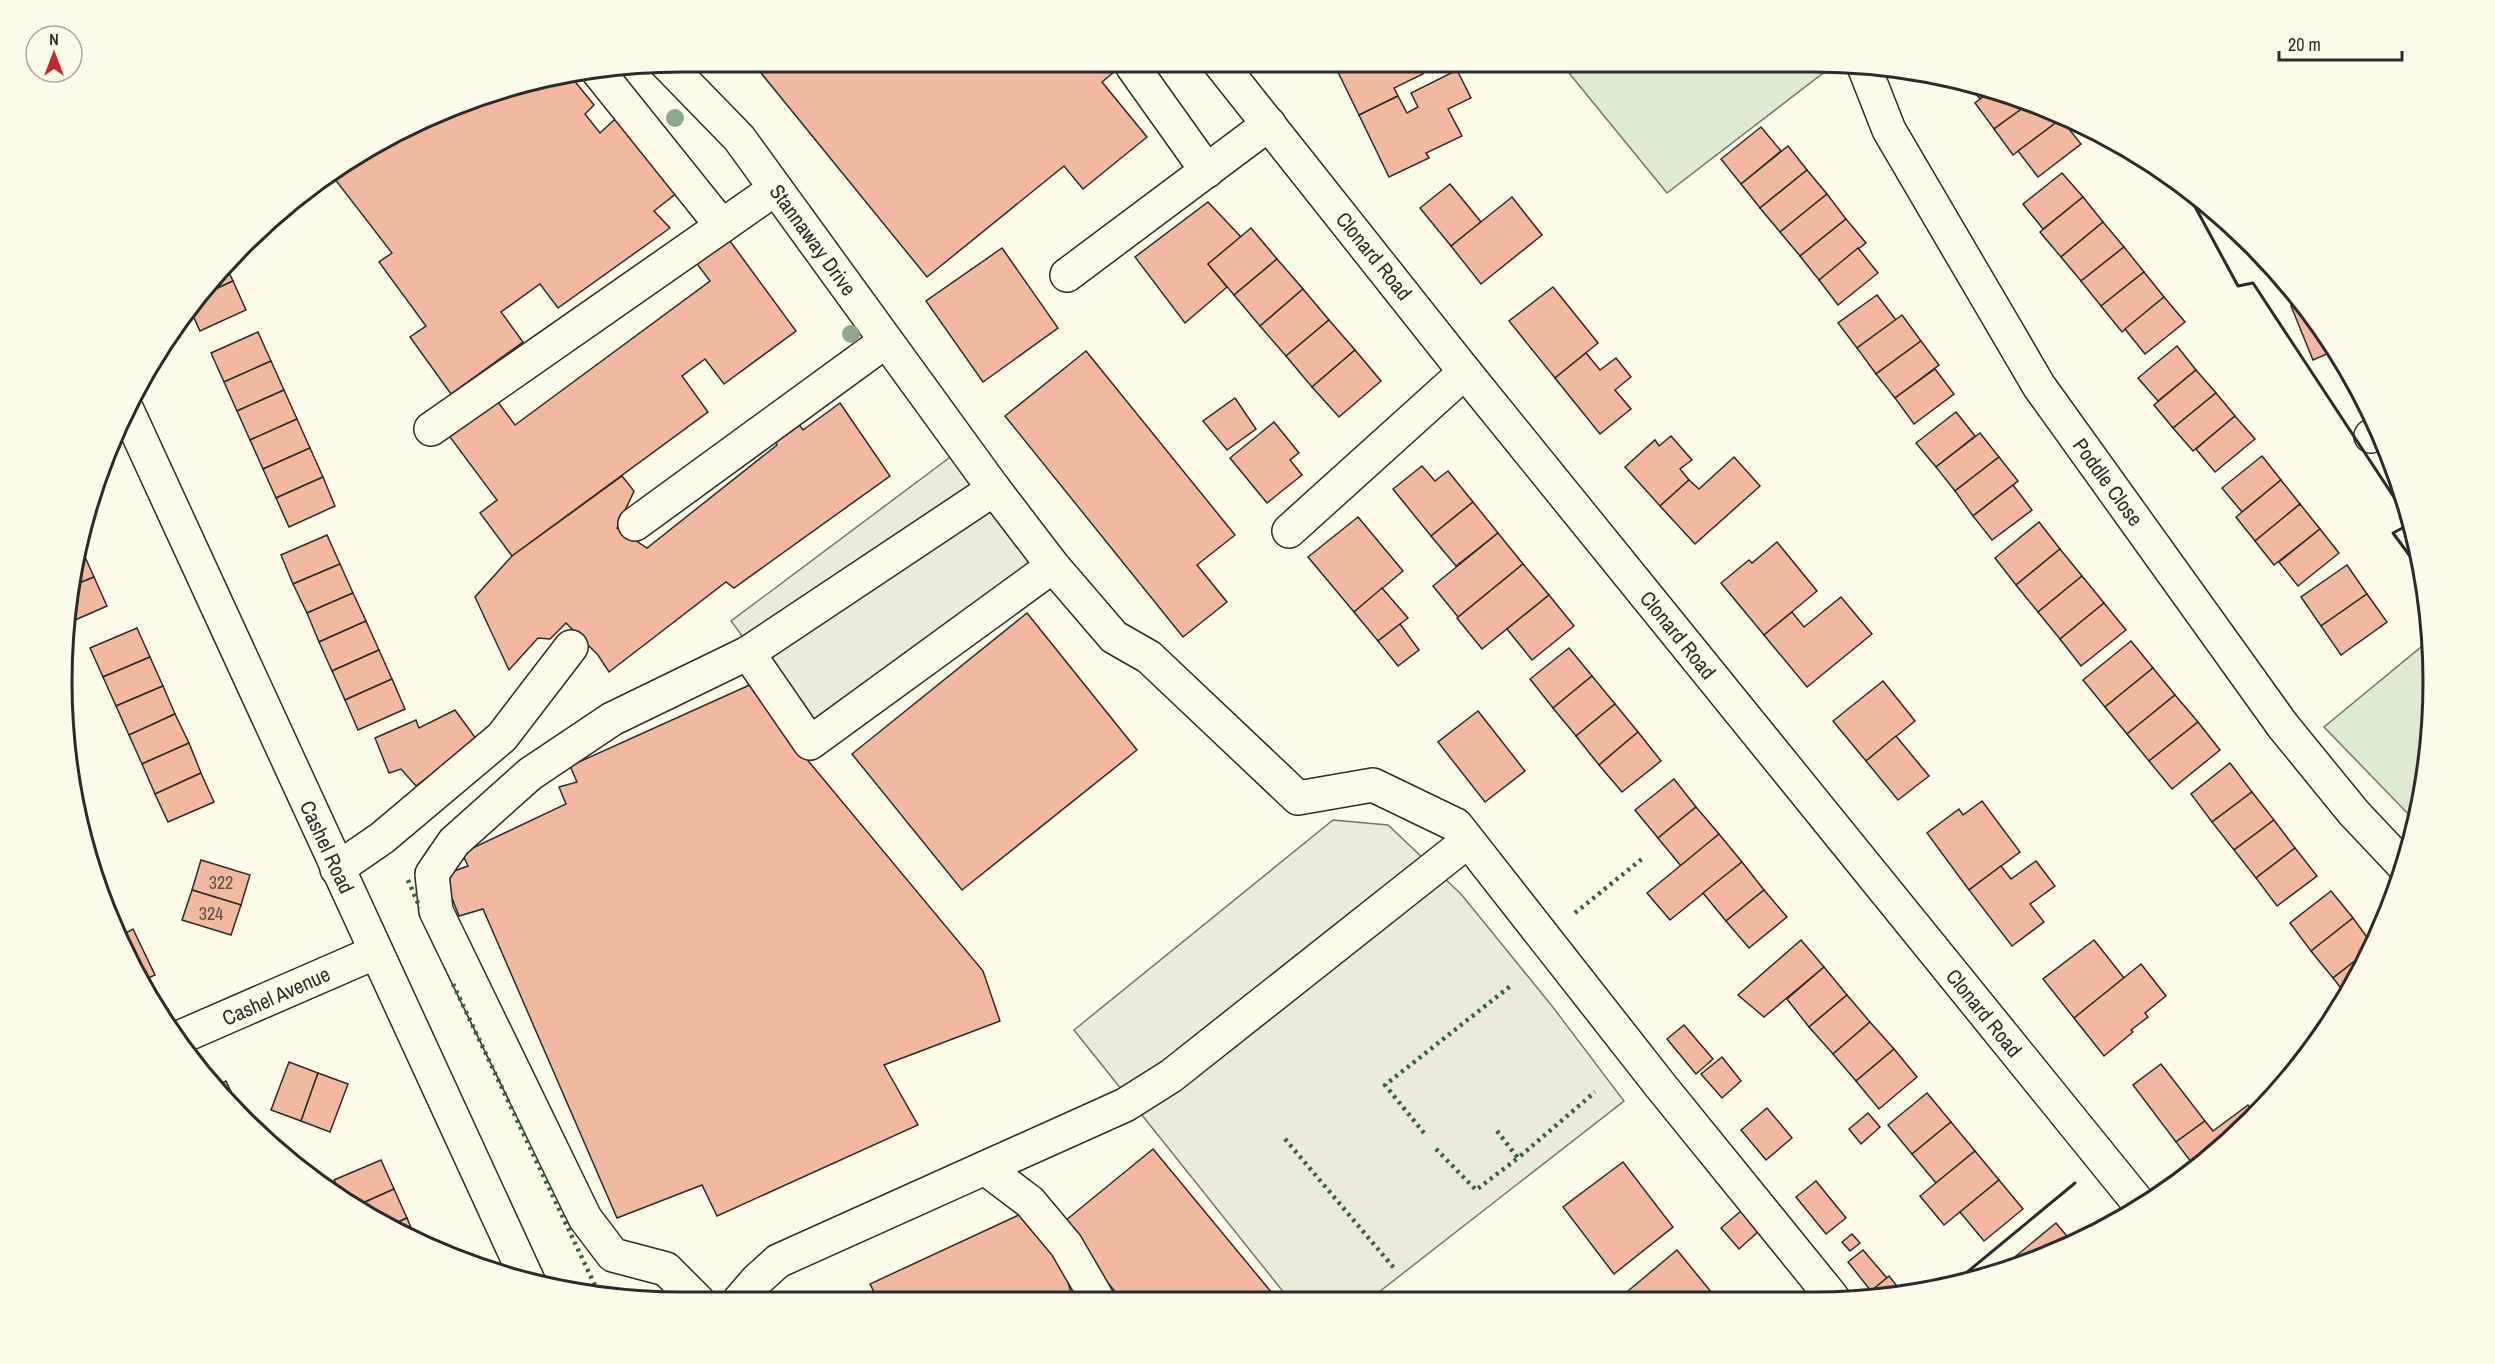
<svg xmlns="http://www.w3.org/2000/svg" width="2495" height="1364" viewBox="0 0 2495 1364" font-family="'Archivo Narrow',sans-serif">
	<rect width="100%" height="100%" fill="#fdfbea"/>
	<g fill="#deebd1" stroke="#74746e" stroke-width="1.5">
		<polygon points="1560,62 1829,63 1831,67 1667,193"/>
		<polygon points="2432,638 2428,763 2415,821 2324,727"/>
	</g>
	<g fill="#eceadb" stroke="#74746e" stroke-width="1.5">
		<polygon points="953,455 1050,584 827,750 731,621"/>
		<polygon points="1333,820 1388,825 1461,894 1552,1006 1624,1101 1370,1299 1289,1299 1074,1030"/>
	</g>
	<g fill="#f2b8a0" stroke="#2b2b2b" stroke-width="1.5">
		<polygon points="752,62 1126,62 1102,82 1147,137 1083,189 1064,166 927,277"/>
		<polygon points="1333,62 1417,62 1423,74 1394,88 1398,96 1359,115"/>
		<polygon points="1457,70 1471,98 1448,109 1462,136 1426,153 1429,158 1389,177 1359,115 1398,96 1407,113 1418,107 1411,93"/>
		<polygon points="561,73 568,73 594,105 585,114 600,133 627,108 682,189 654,211 670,228 558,308 540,284 501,312 523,342 451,394 410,337 426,326 379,262 392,253 334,178 393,135 482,95"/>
		<polygon points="1967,82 1974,83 1992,90 1980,99"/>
		<polygon points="1992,90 2027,105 1994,129 1975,103"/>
		<polygon points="2027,105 2061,119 2013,155 1994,129"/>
		<polygon points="2061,119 2081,144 2038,177 2018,151"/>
		<polygon points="1761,127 1781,151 1741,184 1721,159"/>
		<polygon points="393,135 334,178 304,190 372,144"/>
		<polygon points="1788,146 1807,170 1760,208 1741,184"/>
		<polygon points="1807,170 1827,194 1780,232 1760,208"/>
		<polygon points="2062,173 2083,197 2043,229 2023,204"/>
		<polygon points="1450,184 1481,222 1451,246 1420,208"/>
		<polygon points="1827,194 1846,219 1800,256 1780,232"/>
		<polygon points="1512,197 1542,235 1481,284 1451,246"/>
		<polygon points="2083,197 2103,222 2061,257 2040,232"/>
		<polygon points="1208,202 1241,237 1208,264 1227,287 1185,323 1135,257"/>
		<polygon points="1846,219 1866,243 1819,280 1800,256"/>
		<polygon points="2103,222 2124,247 2081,281 2061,257"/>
		<polygon points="1251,228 1277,259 1234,295 1208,264"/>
		<polygon points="727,237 796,331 724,384 705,359 682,376 708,412 512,556 480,513 497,500 447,433 495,398 515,425 710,281 695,261"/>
		<polygon points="2124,247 2144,272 2101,306 2081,281"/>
		<polygon points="1002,248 1058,328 983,382 926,301"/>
		<polygon points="1858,248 1878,273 1838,305 1819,280"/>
		<polygon points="1277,259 1303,289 1260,326 1234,295"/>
		<polygon points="225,264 233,281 196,298 216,273"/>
		<polygon points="2144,272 2164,297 2122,332 2101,306"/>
		<polygon points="233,281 246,310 200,331 189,307 196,298"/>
		<polygon points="1553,287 1598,343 1555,378 1509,321"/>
		<polygon points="1303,289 1329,320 1286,356 1260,326"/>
		<polygon points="1877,295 1896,320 1857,348 1838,323"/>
		<polygon points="2164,297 2185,322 2145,354 2125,329"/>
		<polygon points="2302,301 2334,351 2313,360 2291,306"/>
		<polygon points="1902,315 1921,341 1876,374 1857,348"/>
		<polygon points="1329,320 1355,350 1312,387 1286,356"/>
		<polygon points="258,332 271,361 224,382 211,353"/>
		<polygon points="1921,341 1939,365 1895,398 1876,374"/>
		<polygon points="2177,346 2196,370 2158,401 2138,378"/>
		<polygon points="1355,350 1381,381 1339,417 1312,387"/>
		<polygon points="1086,351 1235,535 1197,565 1227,602 1183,637 1005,416"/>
		<polygon points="1586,353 1600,370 1616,358 1631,377 1615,390 1631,409 1600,434 1555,378"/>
		<polygon points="271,361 284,390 237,411 224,382"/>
		<polygon points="1935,369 1954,394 1914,424 1895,398"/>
		<polygon points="2196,370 2216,393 2173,428 2154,405"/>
		<polygon points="284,390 297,419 250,440 237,411"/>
		<polygon points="2216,393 2235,416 2193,451 2173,428"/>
		<polygon points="1235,398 1256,429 1227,450 1203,421"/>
		<polygon points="840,403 890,476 734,588 726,582 609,672 598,655 566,623 550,639 538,638 509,670 475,597 512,556 622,476 634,491 617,528 647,548 777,445 770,434 794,418 803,430"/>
		<polygon points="1956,412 1975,436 1936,467 1916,443"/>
		<polygon points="2235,416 2255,439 2215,472 2196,449"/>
		<polygon points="297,419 310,448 263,469 250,440"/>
		<polygon points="1274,422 1299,453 1290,460 1302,475 1267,503 1230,458"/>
		<polygon points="1980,433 1999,457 1955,491 1936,467"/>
		<polygon points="1671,436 1692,460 1680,469 1689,480 1660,506 1625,467 1655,440 1659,446"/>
		<polygon points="310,448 323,477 276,498 263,469"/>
		<polygon points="2262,456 2281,480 2242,512 2222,488"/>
		<polygon points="1734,457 1760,486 1695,544 1660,506 1689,480 1699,489"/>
		<polygon points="1999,457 2018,481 1973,516 1955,491"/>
		<polygon points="1422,466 1435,481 1448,471 1473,502 1431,536 1393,489"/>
		<polygon points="323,477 335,506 289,527 276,498"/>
		<polygon points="2281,480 2300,504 2255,541 2236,517"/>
		<polygon points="2013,485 2032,510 1992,540 1973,516"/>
		<polygon points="1473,502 1498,533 1456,566 1431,536"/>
		<polygon points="2300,504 2320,529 2274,565 2255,541"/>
		<polygon points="1358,517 1403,571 1354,612 1308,557"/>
		<polygon points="2039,522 2060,549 2016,585 1995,558"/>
		<polygon points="2320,529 2339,553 2298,586 2279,562"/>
		<polygon points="1498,533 1523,564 1458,617 1433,586"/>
		<polygon points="327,535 340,564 293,584 281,555"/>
		<polygon points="1777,542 1817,591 1764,635 1721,583 1749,560 1752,563"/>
		<polygon points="81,548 94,577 72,586 78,549"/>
		<polygon points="2060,549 2082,576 2038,612 2016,585"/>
		<polygon points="340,564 353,593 307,613 293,584"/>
		<polygon points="1523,564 1549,595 1482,649 1457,618"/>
		<polygon points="2347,565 2367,594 2321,626 2301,597"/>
		<polygon points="2082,576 2104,603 2060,639 2038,612"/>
		<polygon points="94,577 107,606 66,624 72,586"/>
		<polygon points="1382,588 1408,618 1378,641 1354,612"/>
		<polygon points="353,593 366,621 319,642 307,613"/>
		<polygon points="2367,594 2387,622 2341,655 2321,626"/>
		<polygon points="1549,595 1574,626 1532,660 1507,629"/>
		<polygon points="1841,597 1872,634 1807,687 1764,635 1792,612 1804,627"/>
		<polygon points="2104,603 2126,630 2081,666 2060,639"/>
		<polygon points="1027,613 1137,750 962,890 852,754"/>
		<polygon points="366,621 379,650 332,671 319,642"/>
		<polygon points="1400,624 1419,650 1398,666 1378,641"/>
		<polygon points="137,628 150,657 103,677 90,648"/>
		<polygon points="2131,641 2153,668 2105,707 2083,680"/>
		<polygon points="1569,648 1592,676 1553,708 1530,679"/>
		<polygon points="379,650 392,679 345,700 332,671"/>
		<polygon points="150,657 163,686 116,706 103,677"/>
		<polygon points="2153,668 2175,695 2127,734 2105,707"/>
		<polygon points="1592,676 1615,704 1576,736 1553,708"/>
		<polygon points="392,679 405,709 358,730 345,700"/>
		<polygon points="1883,681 1915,721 1866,761 1833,721"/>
		<polygon points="754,683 785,733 983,971 1000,1021 884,1065 918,1125 717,1216 702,1185 617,1218 483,909 459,916 443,875 468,866 462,853 566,804 559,787 577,782 570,766"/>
		<polygon points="163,686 175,714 129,735 116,706"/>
		<polygon points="2175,695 2198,722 2149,761 2127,734"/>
		<polygon points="1615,704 1638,732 1599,765 1576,736"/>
		<polygon points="455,710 477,740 416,786 401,769 389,773 375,738 416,720 419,728"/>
		<polygon points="1478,711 1525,771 1485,802 1438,742"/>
		<polygon points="175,714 189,743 142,764 129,735"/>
		<polygon points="2198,722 2220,750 2172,789 2149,761"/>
		<polygon points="1638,732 1661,761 1622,792 1599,765"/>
		<polygon points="1896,736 1929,776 1898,800 1866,761"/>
		<polygon points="189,743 201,773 155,794 142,764"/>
		<polygon points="2230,763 2252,792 2212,822 2191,794"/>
		<polygon points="201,773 214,802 168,822 155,794"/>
		<polygon points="1674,779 1696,807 1658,838 1635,810"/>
		<polygon points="2252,792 2274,820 2234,850 2212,822"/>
		<polygon points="1982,801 2020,852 1969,890 1927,833 1959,809 1963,815"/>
		<polygon points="1696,807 1719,834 1681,866 1658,838"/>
		<polygon points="2274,820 2295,848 2256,878 2234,850"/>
		<polygon points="1719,834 1742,862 1670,920 1647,893"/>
		<polygon points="2295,848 2317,876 2277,906 2256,878"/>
		<polygon points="201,860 250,875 241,905 192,890"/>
		<polygon points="2036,861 2055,886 2030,904 2044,922 2012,946 1969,890 2001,866 2011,879"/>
		<polygon points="1742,862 1764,890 1726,921 1703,893"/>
		<polygon points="192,890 241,905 231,935 182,920"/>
		<polygon points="1764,890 1787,917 1749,948 1726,921"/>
		<polygon points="2331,891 2353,918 2311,951 2290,923"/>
		<polygon points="2353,918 2372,944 2369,950 2333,978 2311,951"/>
		<polygon points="133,929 155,975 142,981 118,937"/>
		<polygon points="1801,940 1824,967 1764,1017 1738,995"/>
		<polygon points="2094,940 2124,978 2074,1018 2043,979"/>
		<polygon points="2369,950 2351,992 2347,996 2333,978"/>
		<polygon points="2141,964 2166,996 2145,1013 2148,1017 2131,1030 2133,1032 2104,1056 2074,1018"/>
		<polygon points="1824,967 1847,995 1809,1027 1787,999"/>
		<polygon points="1847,995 1870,1022 1833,1054 1809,1027"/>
		<polygon points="1870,1022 1894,1049 1856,1081 1833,1054"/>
		<polygon points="1684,1025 1713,1059 1696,1074 1667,1039"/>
		<polygon points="1894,1049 1917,1077 1879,1109 1856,1081"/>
		<polygon points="1722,1057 1741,1081 1722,1098 1701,1074"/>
		<polygon points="289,1062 318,1073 301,1121 271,1110"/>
		<polygon points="2161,1064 2205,1121 2176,1142 2133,1085"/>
		<polygon points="318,1073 348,1084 330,1132 301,1121"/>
		<polygon points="226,1081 243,1117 212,1087"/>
		<polygon points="1927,1093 1951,1122 1912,1154 1888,1125"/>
		<polygon points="2248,1105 2254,1113 2194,1166 2176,1142 2205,1121 2213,1131"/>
		<polygon points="1767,1108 1792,1138 1766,1160 1741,1130"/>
		<polygon points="1868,1113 1880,1127 1861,1144 1849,1129"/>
		<polygon points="1951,1122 1975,1151 1936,1183 1912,1154"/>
		<polygon points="1153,1149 1277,1299 1122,1300 1060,1225"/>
		<polygon points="1975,1151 1999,1180 1944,1225 1920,1196"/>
		<polygon points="381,1160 394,1189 354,1207 343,1200 334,1180"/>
		<polygon points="1623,1162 1673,1227 1614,1274 1563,1207"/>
		<polygon points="1999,1180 2023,1209 1984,1241 1960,1212"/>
		<polygon points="1816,1181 1846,1218 1826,1234 1796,1197"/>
		<polygon points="394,1189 407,1218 389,1226 372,1220 354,1207"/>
		<polygon points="1741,1211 1759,1231 1739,1249 1721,1228"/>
		<polygon points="1023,1213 1059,1251 1072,1296 1064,1300 878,1300 870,1284"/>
		<polygon points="407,1218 415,1237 389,1226"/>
		<polygon points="2056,1223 2071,1241 2013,1269 1994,1274"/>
		<polygon points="1852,1234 1860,1243 1850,1251 1842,1242"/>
		<polygon points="1677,1250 1716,1298 1634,1298 1628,1291"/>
		<polygon points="1863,1250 1887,1278 1871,1291 1848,1262"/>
		<polygon points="1889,1276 1904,1295 1876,1297 1871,1291"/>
	</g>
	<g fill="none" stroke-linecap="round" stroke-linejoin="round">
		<g stroke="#2b2b2b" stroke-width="36">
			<g id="minor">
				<polyline points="1219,62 1465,372 2141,1206"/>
				<polyline points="666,63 739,138 994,489"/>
				<polyline points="1863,64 1889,130 2039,386 2283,726 2354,813 2404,866"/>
				<polyline points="1133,67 1207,171"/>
				<polyline points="597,70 722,226"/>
				<polyline points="1067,275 1269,124"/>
				<polyline points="127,410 529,1283"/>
				<polyline points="431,429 775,189"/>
				<polyline points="2371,436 2379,432"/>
				<polyline points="635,524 886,341"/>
				<polyline points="1289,531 1465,372"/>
				<polyline points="1053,566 810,743 748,653 994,489 1053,566 1114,637 1149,657 1298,798 1373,785 1456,825 1660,1085 1832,1297"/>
				<polyline points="337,869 382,838 502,737 571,647"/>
				<polyline points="176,1039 376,952"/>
				<polyline points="985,1168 1030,1202 1066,1245 1098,1300"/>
				<polyline points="698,1301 666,1269 613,1255 585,1218 436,911 432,874 454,842 530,774 612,719 748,653"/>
				<polyline points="739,1301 757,1280 778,1261 1125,1105 1171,1076 1468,841"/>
			</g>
		</g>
		<use href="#minor" stroke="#fdfbea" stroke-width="33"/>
		<g stroke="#34623c" stroke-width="4.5" stroke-dasharray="3 4.5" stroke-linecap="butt">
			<polyline points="408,880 420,908"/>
			<polyline points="1575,913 1643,858"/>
			<polyline points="453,984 599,1294"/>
			<polyline points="1497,1131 1518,1158 1595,1092"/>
			<polyline points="1424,1133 1385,1085 1513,984"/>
			<polyline points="1285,1139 1394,1268"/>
			<polyline points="1436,1149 1476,1190 1518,1158"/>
		</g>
		<g stroke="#2b2b2b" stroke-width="3">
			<polyline points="2186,190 2238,286 2253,283 2411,523"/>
			<polyline points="2412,523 2393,533 2421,571"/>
			<polyline points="1954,1283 2075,1183"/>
		</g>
	</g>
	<g fill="#8ea78a">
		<circle cx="675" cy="118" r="9"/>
		<circle cx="851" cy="334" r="9"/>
	</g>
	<g text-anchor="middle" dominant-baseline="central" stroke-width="4.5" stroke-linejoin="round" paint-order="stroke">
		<g font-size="18" fill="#5d4e48">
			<text x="221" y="882">322</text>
			<text x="211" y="913">324</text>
		</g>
		<g font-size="21" fill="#2b2b2b" stroke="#fdfbea">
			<text transform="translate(813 240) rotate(54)">Stannaway Drive</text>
			<text transform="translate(1374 256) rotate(51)">Clonard Road</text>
			<text transform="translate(2108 482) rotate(54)">Poddle Close</text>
			<text transform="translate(1678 635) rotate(51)">Clonard Road</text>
			<text transform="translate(327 847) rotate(65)">Cashel Road</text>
			<text transform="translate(276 996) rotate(-24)">Cashel Avenue</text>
			<text transform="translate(1984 1013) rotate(51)">Clonard Road</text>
		</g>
	</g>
	<path d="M0 0H2495V1364H0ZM682 72H1813A610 610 0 0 1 2423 682V682A610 610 0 0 1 1813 1292H682A610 610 0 0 1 72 682V682A610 610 0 0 1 682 72Z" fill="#fdfbea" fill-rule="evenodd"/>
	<path fill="none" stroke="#2b2b2b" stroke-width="3" d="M682 72H1813A610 610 0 0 1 2423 682V682A610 610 0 0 1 1813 1292H682A610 610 0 0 1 72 682V682A610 610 0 0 1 682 72Z"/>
	<g transform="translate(54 54)"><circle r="28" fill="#fdfbea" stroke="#a9a89e" stroke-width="1.5"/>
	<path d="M0-4.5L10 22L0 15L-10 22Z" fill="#c62828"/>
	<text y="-9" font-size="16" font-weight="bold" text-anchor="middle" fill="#2b2b2b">N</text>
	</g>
	<path d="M2279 51v9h123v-9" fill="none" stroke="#2b2b2b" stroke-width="3"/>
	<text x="2288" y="51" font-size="18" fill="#2b2b2b" stroke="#fdfbea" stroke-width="4.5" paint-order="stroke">20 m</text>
</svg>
